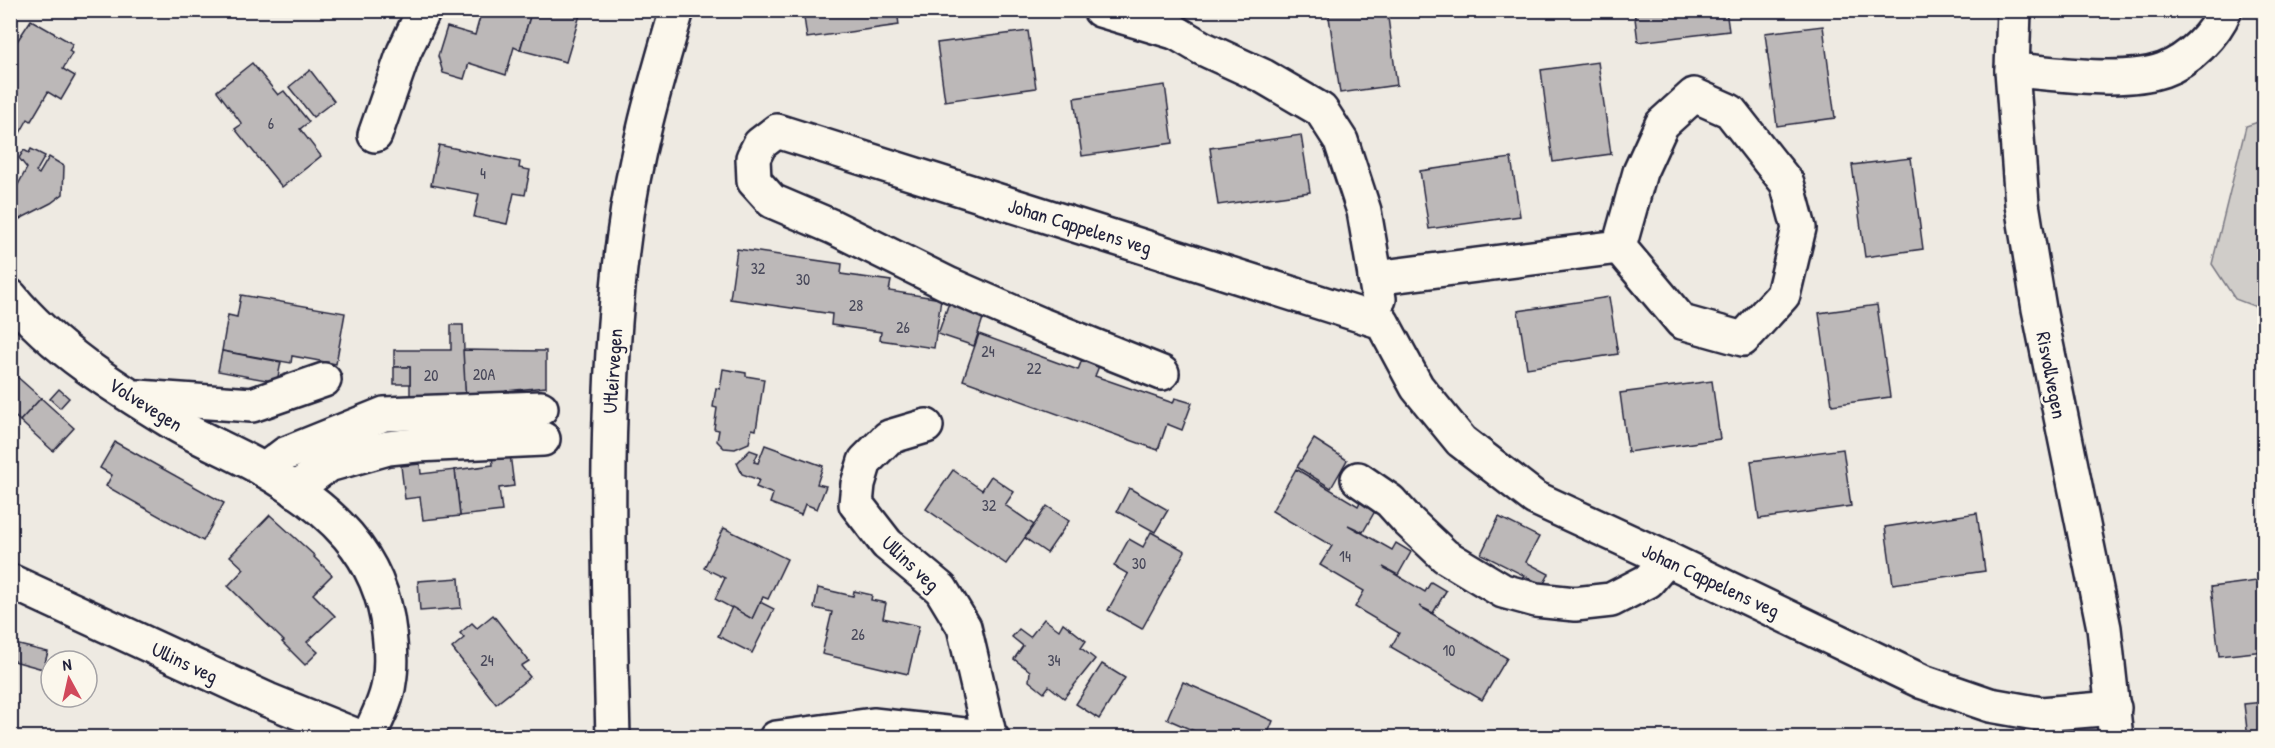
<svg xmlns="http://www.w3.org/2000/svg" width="2275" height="748" viewBox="0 0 2275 748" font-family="'Patrick Hand',sans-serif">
	<rect width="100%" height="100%" fill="#eeeae2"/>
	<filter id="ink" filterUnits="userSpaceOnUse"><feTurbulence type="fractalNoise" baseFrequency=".0167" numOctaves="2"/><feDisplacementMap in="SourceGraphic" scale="12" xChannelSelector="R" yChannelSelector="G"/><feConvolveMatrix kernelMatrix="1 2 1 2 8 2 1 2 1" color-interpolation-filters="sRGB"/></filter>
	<g filter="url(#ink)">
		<polygon fill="#d0cdc9" stroke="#797882" stroke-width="1.5" points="2264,120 2264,310 2235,299 2212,264 2246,126"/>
		<g fill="#bcb8b8" stroke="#22223b" stroke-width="1.5">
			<polygon points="482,10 532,10 520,50 514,47 506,75 469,63 464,79 443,73 438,56 447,27 475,35"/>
			<polygon points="532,10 565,10 580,15 566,62 520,50"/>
			<polygon points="803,10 897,10 899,25 807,38"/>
			<polygon points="1328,10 1387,10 1397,85 1340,93"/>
			<polygon points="1634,10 1726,10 1729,31 1638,42"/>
			<polygon points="31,20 73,44 69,51 72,53 63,69 75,76 61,100 48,92 31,121 28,119 16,140 10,137 10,52"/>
			<polygon points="1823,26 1835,118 1777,126 1765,33"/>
			<polygon points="1028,31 1036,88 945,101 937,43"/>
			<polygon points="1598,62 1611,154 1553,162 1541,70"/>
			<polygon points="252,63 278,95 284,91 309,122 300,129 321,156 282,187 235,129 242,124 217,91"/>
			<polygon points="310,70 334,101 313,117 289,87"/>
			<polygon points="1165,85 1173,143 1082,156 1074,98"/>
			<polygon points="1301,135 1310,192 1218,205 1210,148"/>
			<polygon points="439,145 520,162 519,168 530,170 525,195 514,193 507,224 474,217 479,194 431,185"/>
			<polygon points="31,149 45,156 36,172 39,174 49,157 64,166 63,194 51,203 10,224 10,193 14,192 27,168 19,158 24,150 29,153"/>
			<polygon points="1511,158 1520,216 1429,229 1420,171"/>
			<polygon points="1911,158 1923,249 1865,257 1852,165"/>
			<polygon points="737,249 842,264 841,274 891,281 889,291 941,299 934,348 880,340 881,332 831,325 832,314 730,299"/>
			<polygon points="241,295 345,313 336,364 292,356 291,363 222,351 228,315 237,317"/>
			<polygon points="1609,297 1618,354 1527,368 1518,311"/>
			<polygon points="950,300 985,312 974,346 938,334"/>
			<polygon points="1877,305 1890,397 1832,405 1819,313"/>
			<polygon points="451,325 463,325 466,402 410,402 410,367 394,367 394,350 451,350"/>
			<polygon points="979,334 1078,370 1084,354 1101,361 1095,376 1173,403 1175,398 1192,403 1182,430 1167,424 1158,450 963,380"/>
			<polygon points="463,350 546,351 546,387 506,391 506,401 466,402"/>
			<polygon points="222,351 281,362 277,382 218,371"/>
			<rect x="394" y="367" width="16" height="17"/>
			<polygon points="723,369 746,373 746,376 764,379 756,430 752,429 749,443 735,449 724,448 717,441 719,430 714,429 717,408 713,407 716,388 720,389"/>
			<polygon points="14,374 41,398 20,421 10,412 10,378"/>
			<polygon points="1712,381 1720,439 1628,452 1620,393"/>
			<polygon points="59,389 69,398 60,408 50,399"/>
			<polygon points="41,398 74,428 53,451 20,421"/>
			<polygon points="1314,439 1347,460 1331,488 1297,467"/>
			<polygon points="115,442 224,503 203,541 106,486 112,475 100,468"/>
			<polygon points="765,445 823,466 817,484 826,486 817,509 805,504 801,515 770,503 773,494 756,487 759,480 742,474 737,463 750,450 758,453 754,462 758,463"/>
			<polygon points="1843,449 1851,506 1759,519 1751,461"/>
			<polygon points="510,454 514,486 499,488 502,511 460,516 455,470 493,465 492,456"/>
			<polygon points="420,464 421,474 455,470 460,516 423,520 420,497 405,499 401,466"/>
			<polygon points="1296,469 1358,506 1360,502 1375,511 1363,532 1348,525 1392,550 1396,543 1411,552 1398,575 1383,567 1425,592 1431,582 1446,591 1433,613 1419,606 1507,658 1482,700 1391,647 1399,633 1355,607 1364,591 1320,565 1332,546 1272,511"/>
			<polygon points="953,470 982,490 991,476 1014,492 1005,505 1034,525 1006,564 926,509"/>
			<polygon points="1129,488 1168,510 1155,532 1117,511"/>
			<polygon points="1047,506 1069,521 1047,553 1025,538"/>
			<polygon points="1977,513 1985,571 1893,584 1885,527"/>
			<polygon points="270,515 315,556 314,557 332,575 313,594 335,616 307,642 318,652 305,665 282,642 284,641 228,586 244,569 230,556"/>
			<polygon points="1499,517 1539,537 1526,562 1549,574 1543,585 1481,554"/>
			<polygon points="724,528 787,559 768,599 763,597 752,619 715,599 725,578 704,568"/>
			<polygon points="1151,532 1185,551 1142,629 1108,610 1128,574 1114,566 1129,539 1143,547"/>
			<polygon points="459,578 461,608 420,611 418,581"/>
			<polygon points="2264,580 2264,651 2219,656 2211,587"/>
			<polygon points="818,588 853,596 854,591 872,595 871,600 886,603 883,618 919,626 908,674 822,654 832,612 814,608"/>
			<polygon points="760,602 774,609 752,653 718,636 732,607 752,619"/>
			<polygon points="493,615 529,661 521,666 530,677 496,704 452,648 464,638 460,633 472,623 477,628"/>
			<polygon points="1044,619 1059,630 1063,623 1086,641 1081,648 1095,659 1064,698 1049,686 1044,693 1029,681 1030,671 1014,659 1023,646 1012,637 1019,629 1030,637"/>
			<polygon points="15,644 48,652 43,669 10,660"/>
			<polygon points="1102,664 1125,678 1099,719 1076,704"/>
			<polygon points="1183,682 1273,721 1266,738 1210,738 1167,719"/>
			<polygon points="2264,702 2264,738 2248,738 2244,704"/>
		</g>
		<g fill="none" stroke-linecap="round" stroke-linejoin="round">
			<g stroke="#22223b" stroke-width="38">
				<g id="minor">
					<polyline points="1100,10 1174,32"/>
					<polyline points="1152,10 1175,32 1202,48 1263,76 1321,110 1341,141 1364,211 1379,299"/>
					<polyline points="2014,10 2012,70 2022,204 2039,309 2104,628 2116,738"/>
					<path d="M2012,70C2056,73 2122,84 2163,70C2189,61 2215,34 2225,10"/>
					<polyline points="375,135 404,52 424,10"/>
					<polyline points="1375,278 1619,247 1682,322 1743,339 1783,295 1799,228 1787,183 1770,162 1730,111 1694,95 1662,124 1640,172 1619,247"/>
					<path d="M10,296C54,350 116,388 175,424C204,441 235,453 264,470C329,508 381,553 389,632C391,649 392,666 389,682C387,701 376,720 368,738"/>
					<polyline points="1162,373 1042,325 950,285 833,227 772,201 754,181 753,158 760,144 777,131 1382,322 1417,387 1461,441 1535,498 1667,559 1923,682 1990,705 2041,714 2114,708"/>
					<polyline points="138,397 252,405 324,380"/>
					<polyline points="926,426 889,437 865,461 858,484 856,504 887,544 941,589 964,627 990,738"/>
					<polyline points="264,470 285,454 384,414 541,408"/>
					<polyline points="1358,479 1390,501 1408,521 1445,556 1503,591 1536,600 1575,604 1611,600 1648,581 1667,559"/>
					<polyline points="296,491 306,481 328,465 388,448 417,445 543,439"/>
					<polyline points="10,581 268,700 362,738"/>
					<polyline points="776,738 873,725 992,738"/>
				</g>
			</g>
			<g stroke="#22223b" stroke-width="38">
				<path id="major" d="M613,738C609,570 602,402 624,235C634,158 655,84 677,10"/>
			</g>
			<use href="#minor" stroke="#fbf7ec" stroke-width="33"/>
			<use href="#major" stroke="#fbf7ec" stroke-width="33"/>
		</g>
	</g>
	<g text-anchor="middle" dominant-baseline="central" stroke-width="5" stroke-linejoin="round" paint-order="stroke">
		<g font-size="16" fill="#48485a">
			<text x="271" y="123">6</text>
			<text x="483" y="173">4</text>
			<text x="758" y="268">32</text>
			<text x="803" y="279">30</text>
			<text x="856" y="305">28</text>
			<text x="903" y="327">26</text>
			<text x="988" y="351">24</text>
			<text x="1034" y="368">22</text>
			<text x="484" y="374">20A</text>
			<text x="431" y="375">20</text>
			<text x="989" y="505">32</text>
			<text x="1345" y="556">14</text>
			<text x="1139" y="563">30</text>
			<text x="858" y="634">26</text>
			<text x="1449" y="650">10</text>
			<text x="487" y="660">24</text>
			<text x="1054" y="660">34</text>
		</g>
		<g font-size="20" fill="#22223b" stroke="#fbf7ec">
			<text transform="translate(1080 226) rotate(17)">Johan Cappelens veg</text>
			<text transform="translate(612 371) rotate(-86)">Utleirvegen</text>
			<text transform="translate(2052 375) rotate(79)">Risvollvegen</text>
			<text transform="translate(146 404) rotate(32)">Volvevegen</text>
			<text transform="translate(911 563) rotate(43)">Ullins veg</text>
			<text transform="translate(1711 580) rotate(25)">Johan Cappelens veg</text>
			<text transform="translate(185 662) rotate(25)">Ullins veg</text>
		</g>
	</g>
	<rect width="2275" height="748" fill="none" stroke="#fbf7ec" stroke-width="36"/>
	<rect x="18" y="18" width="2239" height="712" fill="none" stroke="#22223b" stroke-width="2" filter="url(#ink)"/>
	<g transform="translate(69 679) rotate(352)"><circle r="28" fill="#fbf7ec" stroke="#a4a2a5" stroke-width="1.5"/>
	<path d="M0-4.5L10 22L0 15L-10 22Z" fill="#d1495b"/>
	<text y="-9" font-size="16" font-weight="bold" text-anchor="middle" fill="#22223b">N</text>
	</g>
</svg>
